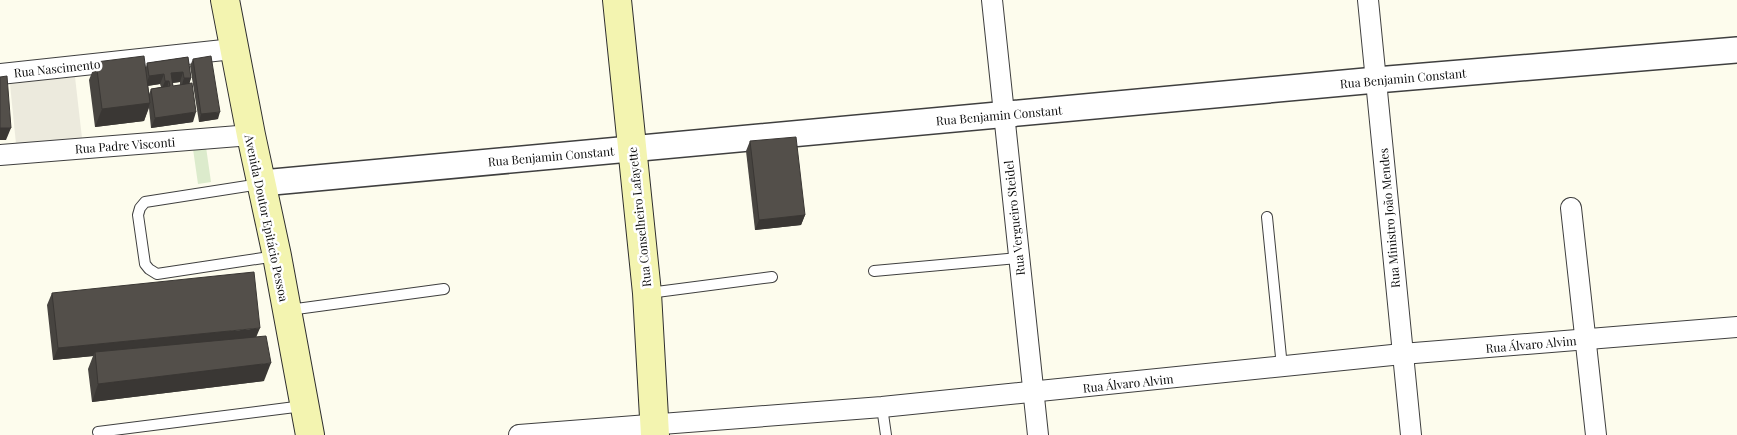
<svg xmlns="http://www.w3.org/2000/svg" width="1737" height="435" viewBox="0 0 1737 435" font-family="'Playfair Display',serif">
	<rect width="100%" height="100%" fill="#fdfced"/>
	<polygon fill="#dcebcc" points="206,147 211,182 198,184 193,149"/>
	<polygon fill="#eceadd" points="75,77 82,138 16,144 10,84"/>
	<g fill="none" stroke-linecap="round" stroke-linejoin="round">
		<g stroke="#3f3f3f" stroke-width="12">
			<g id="service">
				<polyline points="260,184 145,202 140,208 138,215 145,264 149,269 157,274 276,256"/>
				<polyline points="1267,217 1282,367"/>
				<polyline points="874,271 1019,258"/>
				<polyline points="649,293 772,277"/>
				<polyline points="289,310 444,289"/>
				<polyline points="882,407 886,435"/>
				<polyline points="98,432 303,406"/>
			</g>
		</g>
		<g stroke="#3f3f3f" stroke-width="22">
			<g id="minor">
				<polyline points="992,0 1038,435"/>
				<polyline points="1368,0 1411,435"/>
				<polyline points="0,74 233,49"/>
				<polyline points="0,155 251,135"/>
				<polyline points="1571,208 1596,435"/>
				<polyline points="519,435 882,407 1402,354 1737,327"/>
			</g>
		</g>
		<g stroke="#3f3f3f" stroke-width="28">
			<polyline id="tertiary" points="262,183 1376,80 1737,50"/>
		</g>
		<g stroke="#2e2e2e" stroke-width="30">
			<g id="secondary">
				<polyline points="225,0 251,135 277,256 310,435"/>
				<polyline points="617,0 647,293 655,435"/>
			</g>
		</g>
		<use href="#service" stroke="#fff" stroke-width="10"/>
		<use href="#minor" stroke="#fff" stroke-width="20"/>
		<use href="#tertiary" stroke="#fff" stroke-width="25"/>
		<use href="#secondary" stroke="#f3f4b0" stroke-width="28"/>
	</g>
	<g fill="#474440" fill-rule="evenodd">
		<path d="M188,57L191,78L189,84L193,122L151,128L149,108L144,121L95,127L89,80L96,62L146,67L147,63ZM180,82V85L173,86V83ZM160,84L161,87L151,89L149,94L148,86Z"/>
		<polygon points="193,59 218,119 199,122 190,66"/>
		<polygon points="750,141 805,215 801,225 755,230 746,151"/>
		<polygon points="52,293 257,337 264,381 92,402 88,369 93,356 53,360 47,305"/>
	</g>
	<g fill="#3a3734">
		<polygon points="183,72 180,82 170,83 169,81 166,91 161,91 165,81 171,73"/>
		<polygon points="164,74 160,84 146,86 149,76"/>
		<polygon points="184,78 191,78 188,88 181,88"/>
		<polygon points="150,103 144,121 95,127 102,109"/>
		<polygon points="196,112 193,122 151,128 155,118"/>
		<polygon points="220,112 218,119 199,122 201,114"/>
		<polygon points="0,128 11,128 6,140 0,140"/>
		<polygon points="805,215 801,225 755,230 759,220"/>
		<polygon points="260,328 255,340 95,352 93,356 53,360 58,348"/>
		<polygon points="271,363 264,381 92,402 98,384"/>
	</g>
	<g fill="#534f4a" stroke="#3a3734">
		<polygon points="144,56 150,103 102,109 96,62"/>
		<polygon points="211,56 220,112 201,114 193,59"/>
		<polygon points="188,57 191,78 184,78 183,72 171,73 173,86 192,83 196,112 155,118 151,89 170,86 169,81 165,81 164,74 149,76 147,63"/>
		<polygon points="7,76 11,128 0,128 0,77"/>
		<polygon points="796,137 805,215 759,220 750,141"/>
		<polygon points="254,272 260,328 58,348 52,293"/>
		<polygon points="266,336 271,363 98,384 95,352"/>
	</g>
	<g text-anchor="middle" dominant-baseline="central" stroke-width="5" stroke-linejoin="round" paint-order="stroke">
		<g font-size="12" fill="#0c0c0c" stroke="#fff">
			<text transform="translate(57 68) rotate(-6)">Rua Nascimento</text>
			<text transform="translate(1403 78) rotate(-5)">Rua Benjamin Constant</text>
			<text transform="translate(999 115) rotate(-5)">Rua Benjamin Constant</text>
			<text transform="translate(125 145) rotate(-4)">Rua Padre Visconti</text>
			<text transform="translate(551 156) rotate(-5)">Rua Benjamin Constant</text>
			<text transform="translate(639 217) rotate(-96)">Rua Conselheiro Lafayette</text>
			<text transform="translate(267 218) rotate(78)">Avenida Doutor Epitácio Pessoa</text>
			<text transform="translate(1014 218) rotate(-96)">Rua Vergueiro Steidel</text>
			<text transform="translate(1389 218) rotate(-95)">Rua Ministro João Mendes</text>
			<text transform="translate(1531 344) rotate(-5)">Rua Álvaro Alvim</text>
			<text transform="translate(1128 383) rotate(-6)">Rua Álvaro Alvim</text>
		</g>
	</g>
</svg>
